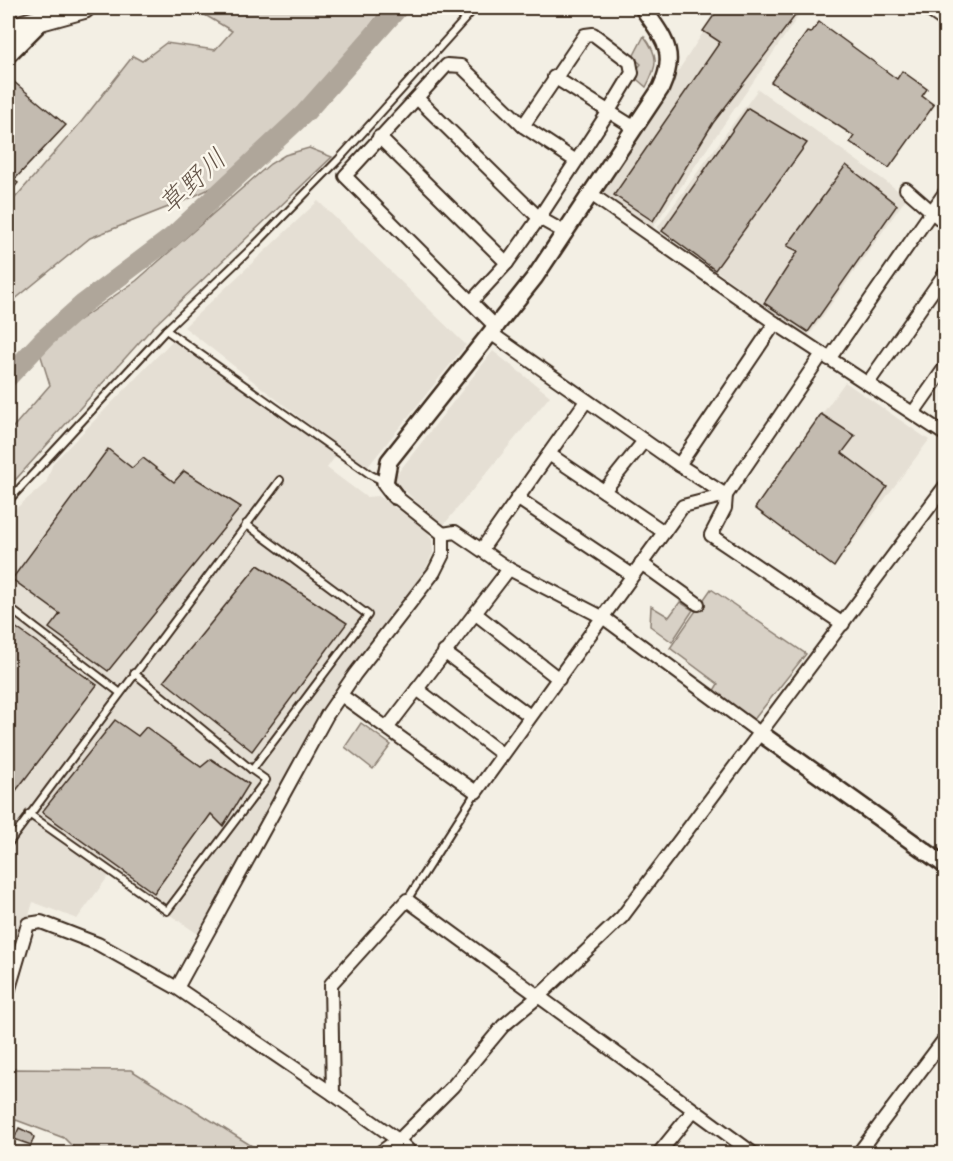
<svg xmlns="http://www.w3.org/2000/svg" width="953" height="1161" viewBox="0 0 953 1161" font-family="Itim,'Klee One',sans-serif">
	<rect width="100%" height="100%" fill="#f3efe4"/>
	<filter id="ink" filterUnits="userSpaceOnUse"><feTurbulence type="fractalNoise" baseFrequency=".0167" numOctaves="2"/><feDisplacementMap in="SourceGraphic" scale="12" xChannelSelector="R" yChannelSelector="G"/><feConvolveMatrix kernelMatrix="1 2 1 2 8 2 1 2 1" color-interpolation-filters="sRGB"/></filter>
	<g filter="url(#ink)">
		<g fill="#e5dfd4">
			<polygon points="719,8 804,8 651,230 599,193"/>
			<polygon points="758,89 907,197 808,337 657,228"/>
			<polygon points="318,201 466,345 366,469 184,327"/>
			<polygon points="172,341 337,454 327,468 366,497 378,496 426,529 432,540 433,553 425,570 336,693 201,936 110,874 77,919 33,902 8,987 8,515 46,483 53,463"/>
			<polygon points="493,351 550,396 442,527 393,479"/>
			<polygon points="845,382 929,440 834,567 755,508"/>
		</g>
		<g fill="#d8d1c6" stroke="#8a7e72" stroke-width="1.5">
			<polygon points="193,8 384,8 343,61 228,180 186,200 90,238 8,305 8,206 82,121 133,56 142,61 166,43 215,50 232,31"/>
			<path d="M644,36C659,56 658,65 646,87L632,75L641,64L633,57Z"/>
			<polygon points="309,148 332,157 154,326 8,488 8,433 50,385 40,353 50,340 136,281 270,164 285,155"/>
			<polygon points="711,589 806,654 752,722 710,697 718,684 670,648"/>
			<polygon points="680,602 693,610 672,642 650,626 651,606 669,617"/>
			<polygon points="361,723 391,745 373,769 345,747"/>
			<polygon points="8,1069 131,1070 263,1153 79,1153 64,1138 16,1120 8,1138"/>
		</g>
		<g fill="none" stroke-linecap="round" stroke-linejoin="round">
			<polyline stroke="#afa69a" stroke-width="20" points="8,377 45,338 83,304 172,237 305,113 398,8"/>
		</g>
		<g fill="#c3bbb0" stroke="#3b2a1e" stroke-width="1.5">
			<polygon points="719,8 801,8 713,123 653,221 614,195 720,42 703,31"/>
			<polygon points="819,22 897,79 902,71 927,89 922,96 934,105 889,168 850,142 854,136 771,82 807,32 811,33"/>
			<polygon points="8,77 66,125 14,180 18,183 8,195 8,128 15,119 8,113"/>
			<polygon points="748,108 807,143 715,270 662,231"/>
			<polygon points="846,165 897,205 808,332 764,303 798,251 787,246"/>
			<polygon points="821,414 855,436 842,453 887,487 834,567 755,508"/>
			<polygon points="108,449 132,468 143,458 174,482 184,471 241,507 108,671 49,628 60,614 12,579"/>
			<polygon points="258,565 347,623 252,751 164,681"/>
			<polygon points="8,622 97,685 8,801"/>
			<polygon points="115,720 138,736 146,727 201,767 211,759 249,784 223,826 211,814 154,893 42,812"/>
			<polygon points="19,1128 32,1134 34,1137 31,1145 14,1139"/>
		</g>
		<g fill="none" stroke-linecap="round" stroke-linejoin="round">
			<g stroke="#3b2a1e" stroke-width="10">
				<g id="service">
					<polyline points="166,330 371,475 385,482"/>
					<polyline points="8,501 166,330 256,244 339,159 475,8"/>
					<polyline points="8,607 119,692"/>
					<polyline points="134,673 252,770 368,615 246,524"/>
					<polyline points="29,814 167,911 266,780 252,770"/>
					<polyline points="8,844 280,480"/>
					<polyline points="407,900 476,792"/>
				</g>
			</g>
			<g stroke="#3b2a1e" stroke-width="16">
				<g id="minor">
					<polyline points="926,8 946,22"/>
					<polyline points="554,77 635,128"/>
					<polyline points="418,99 539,218 566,233"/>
					<polyline points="379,137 507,263"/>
					<polyline points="906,189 946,224"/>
					<polyline points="591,194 775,323 946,435"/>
					<polyline points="471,302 507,263 539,218 609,111 632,73 630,62 593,34 585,35 523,126"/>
					<polyline points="497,328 345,176 447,65 461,66 523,126 576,161"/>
					<polyline points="492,334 679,465 726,495"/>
					<polyline points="822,354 726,495 725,508 711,535 843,624"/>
					<polyline points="829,359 946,191"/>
					<polyline points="868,383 946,272"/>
					<polyline points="913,413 946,366"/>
					<polyline points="549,454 664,532"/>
					<polyline points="679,465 775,323"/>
					<polyline points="604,491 644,441"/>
					<polyline points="517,498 632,575"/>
					<polyline points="443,534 455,532 509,569 604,618 760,733"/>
					<polyline points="482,549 586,401"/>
					<polyline points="641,563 698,604"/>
					<polyline points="476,614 559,679"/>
					<polyline points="444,652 530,716"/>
					<polyline points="417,689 502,754"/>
					<polyline points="341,695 476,792 683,506 726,495"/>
					<polyline points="388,727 509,569"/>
					<polyline points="177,988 333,1094 398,1140 412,1154"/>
					<polyline points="8,992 28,924 41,922 98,944 177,988 327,715 355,674 434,572 443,554 443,534 395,496"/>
					<polyline points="333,1094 331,984 407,900 754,1154"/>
					<polyline points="378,1154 402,1137 453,1086 503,1026 539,996 622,917 946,485"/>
					<polyline points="658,1154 693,1111"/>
					<polyline points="858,1154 946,1037"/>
				</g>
			</g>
			<g stroke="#3b2a1e" stroke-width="20">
				<g id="tertiary">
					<path d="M395,496L385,483L389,461L535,277L661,88C678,51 663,38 643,8"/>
					<polyline points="760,733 946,866"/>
				</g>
			</g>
			<g stroke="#3b2a1e" stroke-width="21">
				<polyline id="secondary" points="8,54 42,20"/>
			</g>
			<g stroke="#3b2a1e" stroke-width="24">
				<polyline id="trunk" points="8,29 84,8"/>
			</g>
			<use href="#service" stroke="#fbf7ec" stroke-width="6"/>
			<use href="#minor" stroke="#fbf7ec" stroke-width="12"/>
			<use href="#tertiary" stroke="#fbf7ec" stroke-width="15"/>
			<use href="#secondary" stroke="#fbf7ec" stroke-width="16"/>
			<use href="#trunk" stroke="#fbf7ec" stroke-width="20"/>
		</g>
	</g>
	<g text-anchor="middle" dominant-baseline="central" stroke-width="5" stroke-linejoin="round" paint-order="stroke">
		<g font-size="27" font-style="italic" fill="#645549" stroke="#fbf7ec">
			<text transform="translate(192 181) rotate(-43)">草野川</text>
		</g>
	</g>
	<rect width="953" height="1161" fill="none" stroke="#fbf7ec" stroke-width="30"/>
	<rect x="15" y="15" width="923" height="1131" fill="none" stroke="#3b2a1e" stroke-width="2" filter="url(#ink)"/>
</svg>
